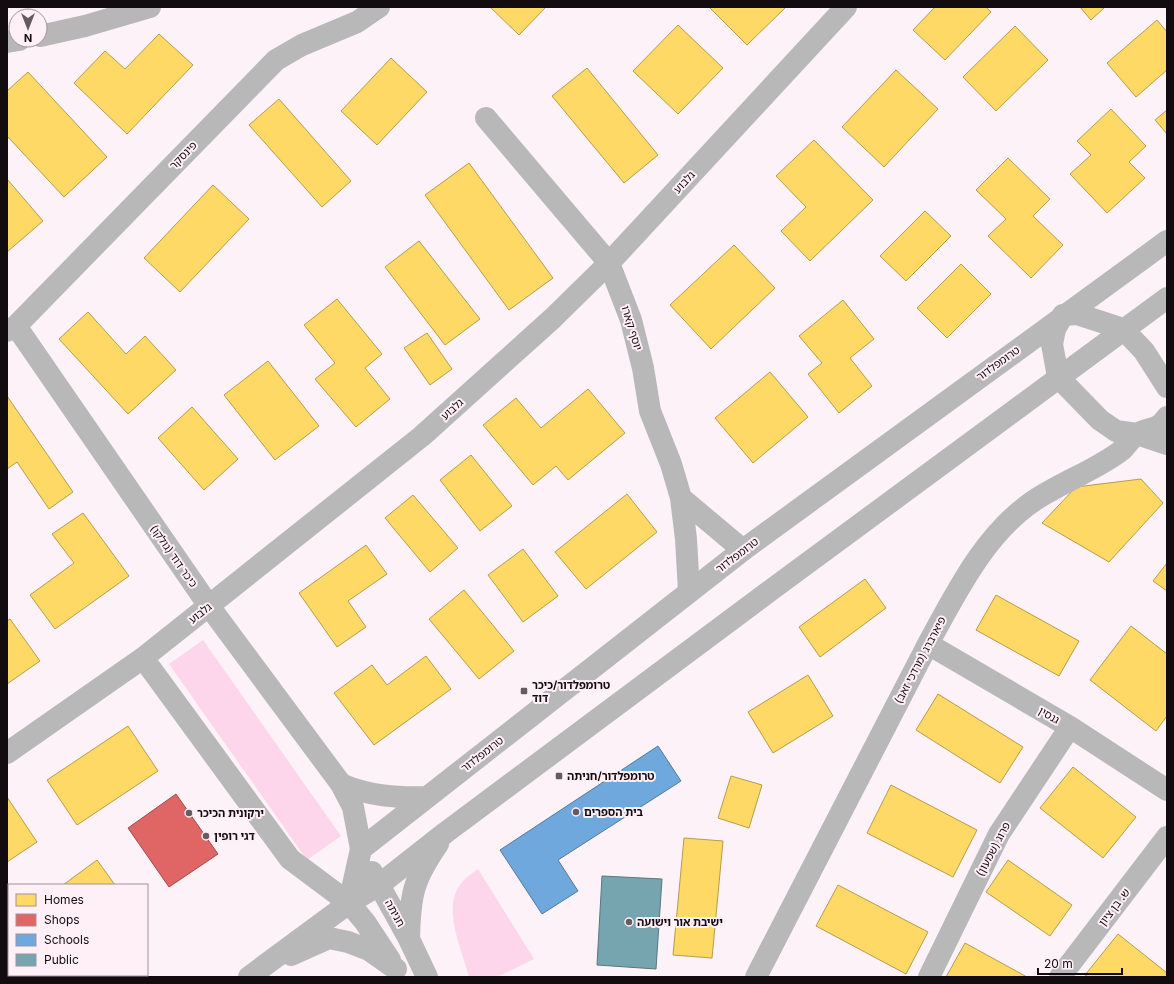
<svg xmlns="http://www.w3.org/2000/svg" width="1174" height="984" font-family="Inter,'Noto Sans Hebrew',sans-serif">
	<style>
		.green { fill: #fed6eb }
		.homes { fill: #ffd966; stroke: #b89b4c }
		.shops { fill: #e06666; stroke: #a24b4c }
		.schools { fill: #6fa8dc; stroke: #53799e }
		.public { fill: #76a5af; stroke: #58777f }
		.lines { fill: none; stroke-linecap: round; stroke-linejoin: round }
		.minor { stroke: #b9b8b8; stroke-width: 22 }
		.tertiary { stroke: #b9b8b8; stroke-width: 22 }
		.secondary { stroke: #b9b6b7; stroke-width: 22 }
		.poi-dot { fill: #645c60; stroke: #ffeff7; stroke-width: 1.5 }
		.labels { text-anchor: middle; stroke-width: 4; stroke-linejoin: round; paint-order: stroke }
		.street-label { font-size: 11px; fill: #120b0f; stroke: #ffeff7 }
		.poi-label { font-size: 11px; font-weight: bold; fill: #120b0f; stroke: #ffeff7; text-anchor: start }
	</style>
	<rect width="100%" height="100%" fill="#fcf2f7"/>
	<path class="green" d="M 203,640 L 341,836 L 307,860 L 169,664 Z
		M 478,869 L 534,959 L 497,977 L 469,977 C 462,949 440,906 463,881 C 467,876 473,873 478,869 Z"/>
	<path class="homes" d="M 490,7 L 546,7 L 519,35 Z
		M 709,7 L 786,7 L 747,45 Z
		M 935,7 L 986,7 L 991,12 L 945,60 L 913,30 Z
		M 1080,7 L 1105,7 L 1091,20 Z
		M 1157,20 L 1167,32 L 1167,70 L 1136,97 L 1107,63 Z
		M 678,25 L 723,68 L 678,114 L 633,71 Z
		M 1015,26 L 1048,60 L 996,111 L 963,77 Z
		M 159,34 L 193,65 L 127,134 L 74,83 L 105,51 L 125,69 Z
		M 391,58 L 427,92 L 377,145 L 341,111 Z
		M 587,68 L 658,155 L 624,183 L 552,96 Z
		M 896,70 L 938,109 L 884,167 L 842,127 Z
		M 28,72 L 107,157 L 64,197 L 7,136 L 7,91 Z
		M 279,99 L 351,181 L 322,207 L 249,125 Z
		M 1111,109 L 1146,146 L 1129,162 L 1145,178 L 1107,213 L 1070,174 L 1091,155 L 1077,141 Z
		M 1167,110 L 1167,134 L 1155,120 Z
		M 814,140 L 873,200 L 810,261 L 781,231 L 806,207 L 776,176 Z
		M 1008,158 L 1050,199 L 1033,216 L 1063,245 L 1031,278 L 988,236 L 1006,219 L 976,190 Z
		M 469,163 L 553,278 L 509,310 L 425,195 Z
		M 7,179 L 43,221 L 7,252 Z
		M 213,185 L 249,219 L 180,292 L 144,258 Z
		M 925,211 L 951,236 L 906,281 L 880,256 Z
		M 419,241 L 480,319 L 445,345 L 385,267 Z
		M 734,245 L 775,288 L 711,349 L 670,305 Z
		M 961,264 L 991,294 L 947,338 L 917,308 Z
		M 337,299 L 382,354 L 365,368 L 390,399 L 356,427 L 315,379 L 335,363 L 304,325 Z
		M 843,300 L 874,339 L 850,358 L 872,386 L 839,413 L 808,374 L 822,363 L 799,336 Z
		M 88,312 L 126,354 L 145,336 L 176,370 L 128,414 L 59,339 Z
		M 427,333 L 452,369 L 430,385 L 404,348 Z
		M 268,361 L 319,426 L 275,460 L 224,395 Z
		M 770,372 L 808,417 L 753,463 L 715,418 Z
		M 588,389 L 625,433 L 568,480 L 556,466 L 533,485 L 483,425 L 516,398 L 541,428 Z
		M 7,396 L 73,492 L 49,509 L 17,462 L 7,469 Z
		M 192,407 L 238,459 L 204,490 L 158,438 Z
		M 471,455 L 512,506 L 480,531 L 440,480 Z
		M 1141,479 L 1163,503 L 1109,562 L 1042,523 L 1076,487 Z
		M 627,494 L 657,532 L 586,589 L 555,552 Z
		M 413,495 L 458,548 L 430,572 L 385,518 Z
		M 83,513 L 129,576 L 55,629 L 30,595 L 74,563 L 52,534 Z
		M 366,545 L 387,574 L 348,601 L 366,627 L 337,647 L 299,593 Z
		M 523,549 L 558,596 L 523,622 L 488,575 Z
		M 1167,563 L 1167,591 L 1153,581 Z
		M 865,579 L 886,608 L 820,657 L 799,627 Z
		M 464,590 L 514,651 L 479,679 L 429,619 Z
		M 996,595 L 1079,641 L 1059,676 L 976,630 Z
		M 10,619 L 40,661 L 7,684 L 7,621 Z
		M 1131,626 L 1167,654 L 1167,716 L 1156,731 L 1090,680 Z
		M 426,656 L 451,689 L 374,745 L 334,693 L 372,665 L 387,685 Z
		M 808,675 L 833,716 L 773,753 L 748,712 Z
		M 938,694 L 1023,747 L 1000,783 L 916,730 Z
		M 128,726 L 158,771 L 77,825 L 47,780 Z
		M 1073,767 L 1136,817 L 1103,858 L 1040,808 Z
		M 731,776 L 762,785 L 749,828 L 718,818 Z
		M 891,785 L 977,830 L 953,877 L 867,833 Z
		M 7,797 L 37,842 L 7,862 Z
		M 684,838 L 723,841 L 712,958 L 673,955 Z
		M 97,860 L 115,885 L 63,885 Z
		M 1008,860 L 1072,905 L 1050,936 L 986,892 Z
		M 838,885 L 928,932 L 906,974 L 816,926 Z
		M 9,927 L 9,975 L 46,975 L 47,977 L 7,977 L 7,929 Z
		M 1118,934 L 1167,973 L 1167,977 L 1088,977 L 1085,975 Z
		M 965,943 L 1027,977 L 946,977 Z"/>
	<path class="shops" d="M 176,794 L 218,854 L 169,887 L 128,828 Z"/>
	<path class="schools" d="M 658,746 L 681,781 L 558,860 L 578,891 L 542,914 L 500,850 Z"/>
	<path class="public" d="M 602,876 L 662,879 L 656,969 L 597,965 Z"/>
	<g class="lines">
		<path class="minor" d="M 486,118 L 609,263 L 631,320 L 643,368 L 650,411 L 671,464 L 681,498 L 686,539 L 689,592
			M 16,326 L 209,606 L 341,784 L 353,807 L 361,849
			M 7,331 L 16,326 L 276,60 L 302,45 L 357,22 L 379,7
			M 1167,387 L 1144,351 L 1123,329 L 1077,314 L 1063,315 L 1055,329 L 1052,344 L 1058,377 L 1100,420 L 1116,431 L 1137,434 L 1167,444
			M 681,498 L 743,550
			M 928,644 L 1070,727 L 1167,790
			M 143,658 L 290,859 L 349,903
			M 7,753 L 143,658 L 422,436 L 553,318 L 609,263 L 846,7
			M 756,977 L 928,644 C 956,593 985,533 1035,500 C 1062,482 1098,469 1122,450 C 1127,445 1131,438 1137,434 C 1149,426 1156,433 1167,417
			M 929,977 L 999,834 L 1070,727
			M 1060,977 L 1167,837"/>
		<path class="tertiary" d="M 341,784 C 369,796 397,798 427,797
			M 372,872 L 409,939 L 427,977
			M 349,903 L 361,849 L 743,550 L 1167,241
			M 349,903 L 365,922 L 390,960
			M 409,939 C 410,895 413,880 438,844
			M 291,955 L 329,938 L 348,942 L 369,950 L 396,969
			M 249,977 L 349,903 L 379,885 L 445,833 L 771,590 L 1167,298"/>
		<path class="secondary" d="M 40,36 L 85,26 L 150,7
			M 7,42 L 19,40"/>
	</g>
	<g class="poi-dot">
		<rect x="520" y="687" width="8" height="8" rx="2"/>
		<rect x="555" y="772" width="8" height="8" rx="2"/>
		<circle cx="576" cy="812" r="4"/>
		<circle cx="189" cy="813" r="4"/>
		<circle cx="206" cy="836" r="4"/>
		<circle cx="629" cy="922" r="4"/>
	</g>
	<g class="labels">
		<g class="street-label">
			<text transform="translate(183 155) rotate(-46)" y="4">פינסקר</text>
			<text transform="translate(684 182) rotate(-47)" y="4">גלבוע</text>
			<text transform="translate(632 328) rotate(73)" y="4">יוסף קארו</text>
			<text transform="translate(998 363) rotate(-36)" y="4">טרומפלדור</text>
			<text transform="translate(452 409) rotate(-42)" y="4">גלבוע</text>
			<text transform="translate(737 555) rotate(-37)" y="4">טרומפלדור</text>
			<text transform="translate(174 556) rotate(55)" y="4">כיכר דוד (גולקו)</text>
			<text transform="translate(200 613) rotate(-38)" y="4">גלבוע</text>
			<text transform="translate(920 660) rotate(-62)" y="4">פיארברג (מרדכי זאב)</text>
			<text transform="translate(1049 715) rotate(30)" y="4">גנסין</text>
			<text transform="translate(482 754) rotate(-38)" y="4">טרומפלדור</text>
			<text transform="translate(993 849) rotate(-62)" y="4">פרוג (שמעון)</text>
			<text transform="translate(1114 907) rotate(-53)" y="4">ש. בן ציון</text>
			<text transform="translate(395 913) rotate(61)" y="4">חניתה</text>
		</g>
		<g class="poi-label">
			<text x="532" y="689">טרומפלדור/כיכר<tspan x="532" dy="13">דוד</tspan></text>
			<text x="567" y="780">טרומפלדור/חניתה</text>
			<text x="584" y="816">בית הספרים</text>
			<text x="197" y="817">ירקונית הכיכר</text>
			<text x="214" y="840">דגי רופין</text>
			<text x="637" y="926">ישיבת אור וישועה</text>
		</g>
	</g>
	<rect width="1174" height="984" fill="none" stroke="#120b0f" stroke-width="16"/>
	<rect x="8" y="884" width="140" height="92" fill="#ffeff7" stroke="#a0949a"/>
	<rect x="16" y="894" width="20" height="12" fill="#ffd966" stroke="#a0949a"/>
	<text x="44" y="904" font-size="12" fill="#120b0f">Homes</text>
	<rect x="16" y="914" width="20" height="12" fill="#e06666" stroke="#a0949a"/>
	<text x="44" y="924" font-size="12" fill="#120b0f">Shops</text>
	<rect x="16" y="934" width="20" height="12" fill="#6fa8dc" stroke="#a0949a"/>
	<text x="44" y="944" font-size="12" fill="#120b0f">Schools</text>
	<rect x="16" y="954" width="20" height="12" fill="#76a5af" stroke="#a0949a"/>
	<text x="44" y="964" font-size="12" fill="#120b0f">Public</text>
	<g transform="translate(28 28) rotate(180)"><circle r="19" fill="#ffeff7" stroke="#a0949a"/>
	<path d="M0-3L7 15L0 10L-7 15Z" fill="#645c60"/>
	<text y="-6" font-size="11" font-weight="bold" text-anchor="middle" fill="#120b0f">N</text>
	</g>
	<path d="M1038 968v6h84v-6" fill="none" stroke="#120b0f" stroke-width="2"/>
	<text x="1044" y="968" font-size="12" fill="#120b0f" stroke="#ffeff7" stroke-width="3" paint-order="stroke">20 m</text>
</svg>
